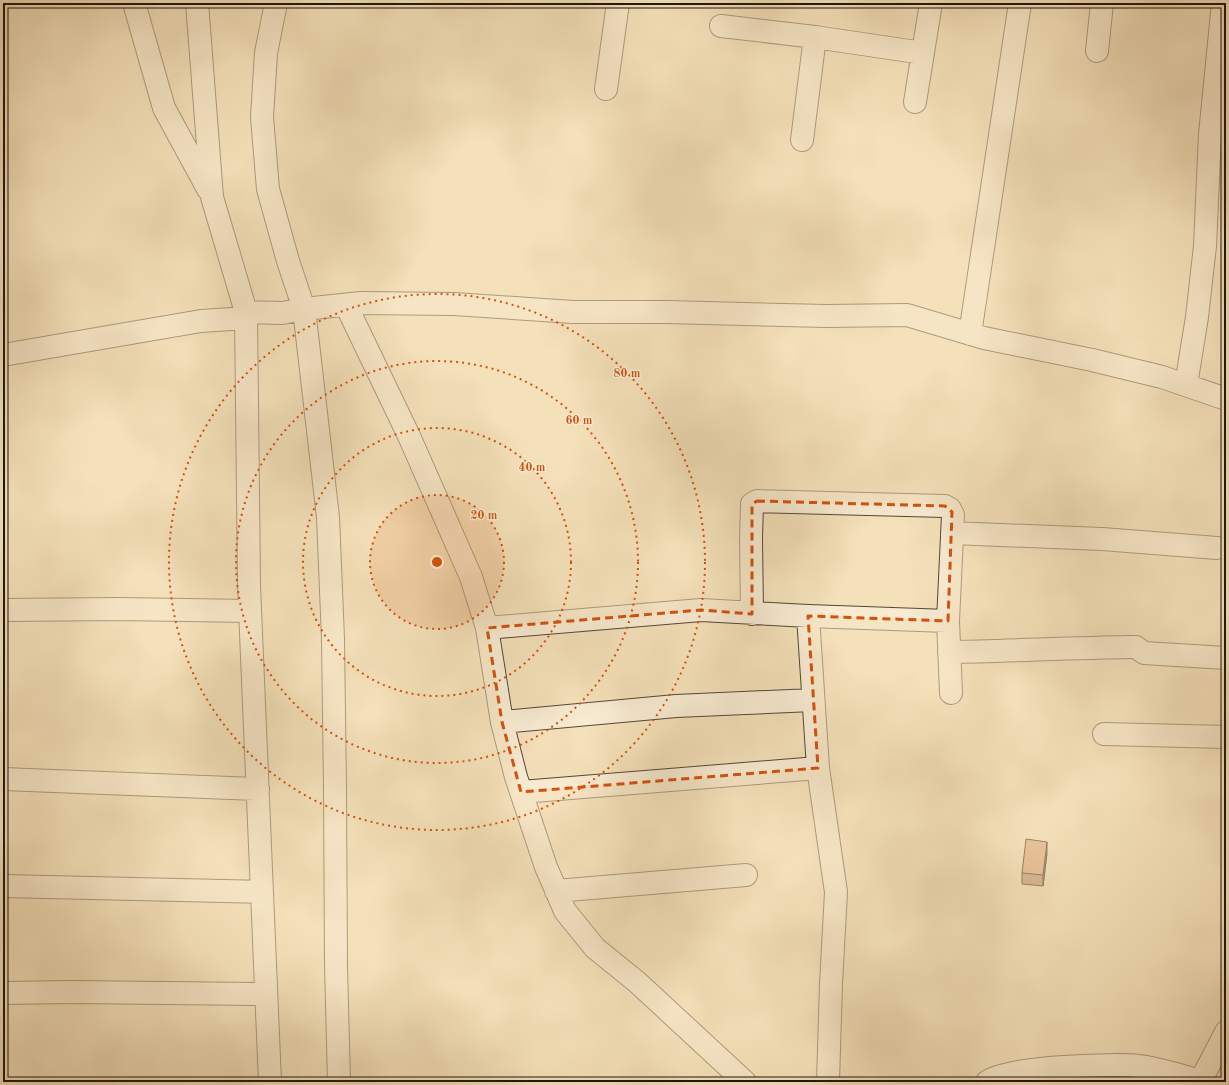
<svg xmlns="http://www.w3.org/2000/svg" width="1229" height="1085" font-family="'Old Standard TT',serif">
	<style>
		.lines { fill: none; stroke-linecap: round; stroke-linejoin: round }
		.minor-casing { stroke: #534837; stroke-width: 24 }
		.minor { stroke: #f8ebd2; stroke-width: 22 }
		.wall { fill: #bf8862; stroke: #1d150c }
		.shaded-wall { fill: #9b6f50; stroke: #1d150c }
		.building { fill: #de9e72; stroke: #1d150c }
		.marked { fill: none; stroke: #d4520c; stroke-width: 3; stroke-dasharray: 8 5; stroke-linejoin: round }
		.ring { fill: none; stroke: #d4520c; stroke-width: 2; stroke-dasharray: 2 4 }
		.centre { fill: #d4520c; stroke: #f8ebd2; stroke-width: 2 }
		.ring-label { font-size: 12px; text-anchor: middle; font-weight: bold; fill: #d4520c; stroke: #f8ebd2; stroke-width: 3; stroke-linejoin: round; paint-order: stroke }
	</style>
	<rect width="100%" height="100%" fill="#f4e0b9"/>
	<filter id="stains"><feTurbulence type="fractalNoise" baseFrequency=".005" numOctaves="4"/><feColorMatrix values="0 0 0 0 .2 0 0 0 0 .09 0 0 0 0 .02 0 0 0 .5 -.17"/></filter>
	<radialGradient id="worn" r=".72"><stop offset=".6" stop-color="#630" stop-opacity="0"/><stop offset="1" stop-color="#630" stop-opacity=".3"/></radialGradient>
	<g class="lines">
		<defs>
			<path id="minor" d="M 134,3 L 164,108 L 208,189
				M 197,3 L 212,197 L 246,312 L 249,586 L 270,1082
				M 276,3 L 266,53 L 262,117 L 268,189 L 288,261 L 304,309 L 328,517 L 333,639 L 335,789 L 336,965 L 339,1082
				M 721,26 L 815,37 L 923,53
				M 1097,51 L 1102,3
				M 606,89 L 618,3
				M 915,102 L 931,3
				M 802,140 L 815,37
				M 346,305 L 409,436 L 471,577 L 487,628 L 502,722 L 516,777 L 546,867 L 565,911 L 595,948 L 637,982 L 745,1082
				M 246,312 L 282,313 L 304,309 L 361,303 L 454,304 L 573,312 L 667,312 L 826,316 L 907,315 L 984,338 L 1092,360 L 1162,377 L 1226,399
				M 970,334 L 1020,3
				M 3,355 L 201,321 L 246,318
				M 1186,385 L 1197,317 L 1205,246 L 1210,134 L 1223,3
				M 952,533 L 1102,539 L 1217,548
				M 3,610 L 120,609 L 250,611
				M 752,614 L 751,538 L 752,504 L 757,501 L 945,506 L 950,509 L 953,515 L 948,621 L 951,693
				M 808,616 L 818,768 L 836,892 L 831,984 L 828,1082
				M 487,628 L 701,610 L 808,616 L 948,621
				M 949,652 C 1009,651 1069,648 1130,647 L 1136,647 L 1144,653 L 1226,658
				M 502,722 L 676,706 L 812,700
				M 1104,734 L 1226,737
				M 3,779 L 258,789
				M 521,792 L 818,768
				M 3,886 L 262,892
				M 556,891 L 746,875
				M 3,993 L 72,992 L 266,994
				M 987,1082 C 1003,1067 1114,1063 1138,1066 C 1157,1068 1182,1076 1201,1081
				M 1200,1082 L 1226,1032"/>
		</defs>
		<use href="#minor" class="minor-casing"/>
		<use href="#minor" class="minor"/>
	</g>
	<path class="wall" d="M 1047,853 L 1043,886 L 1022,884 L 1022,873 Z"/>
	<path class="shaded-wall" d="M 1047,842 L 1047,853 L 1043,886 L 1043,875 Z"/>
	<path class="building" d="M 1026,839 L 1047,842 L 1043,875 L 1022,873 Z"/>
	<path d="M0 0H1229V1085H0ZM 757,501 L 945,506 L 952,512 L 948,621 L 808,616 L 818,768 L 521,792 L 502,722 L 487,628 L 701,610 L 752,614 L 752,504 Z" fill="#f4e0b9" fill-opacity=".55" fill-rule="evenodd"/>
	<path class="marked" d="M 757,501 L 945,506 L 952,512 L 948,621 L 808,616 L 818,768 L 521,792 L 502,722 L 487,628 L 701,610 L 752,614 L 752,504 Z"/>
	<circle cx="437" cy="562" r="67" fill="#d4520c" fill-opacity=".12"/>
	<g class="ring">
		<circle cx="437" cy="562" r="67"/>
		<circle cx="437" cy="562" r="134"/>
		<circle cx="437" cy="562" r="201"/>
		<circle cx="437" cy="562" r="268"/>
	</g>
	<circle cx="437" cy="562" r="6" class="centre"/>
	<g class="ring-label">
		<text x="627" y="377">80 m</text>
		<text x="579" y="424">60 m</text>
		<text x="532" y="471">40 m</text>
		<text x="484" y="519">20 m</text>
	</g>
	<rect width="1229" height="1085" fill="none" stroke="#f4e0b9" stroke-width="16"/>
	<rect x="4" y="4" width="1221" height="1077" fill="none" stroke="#1d150c" stroke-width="2"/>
	<rect x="8" y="8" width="1213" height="1069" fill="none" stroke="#1d150c"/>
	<rect width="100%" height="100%" filter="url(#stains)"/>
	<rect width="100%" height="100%" fill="url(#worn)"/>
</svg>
